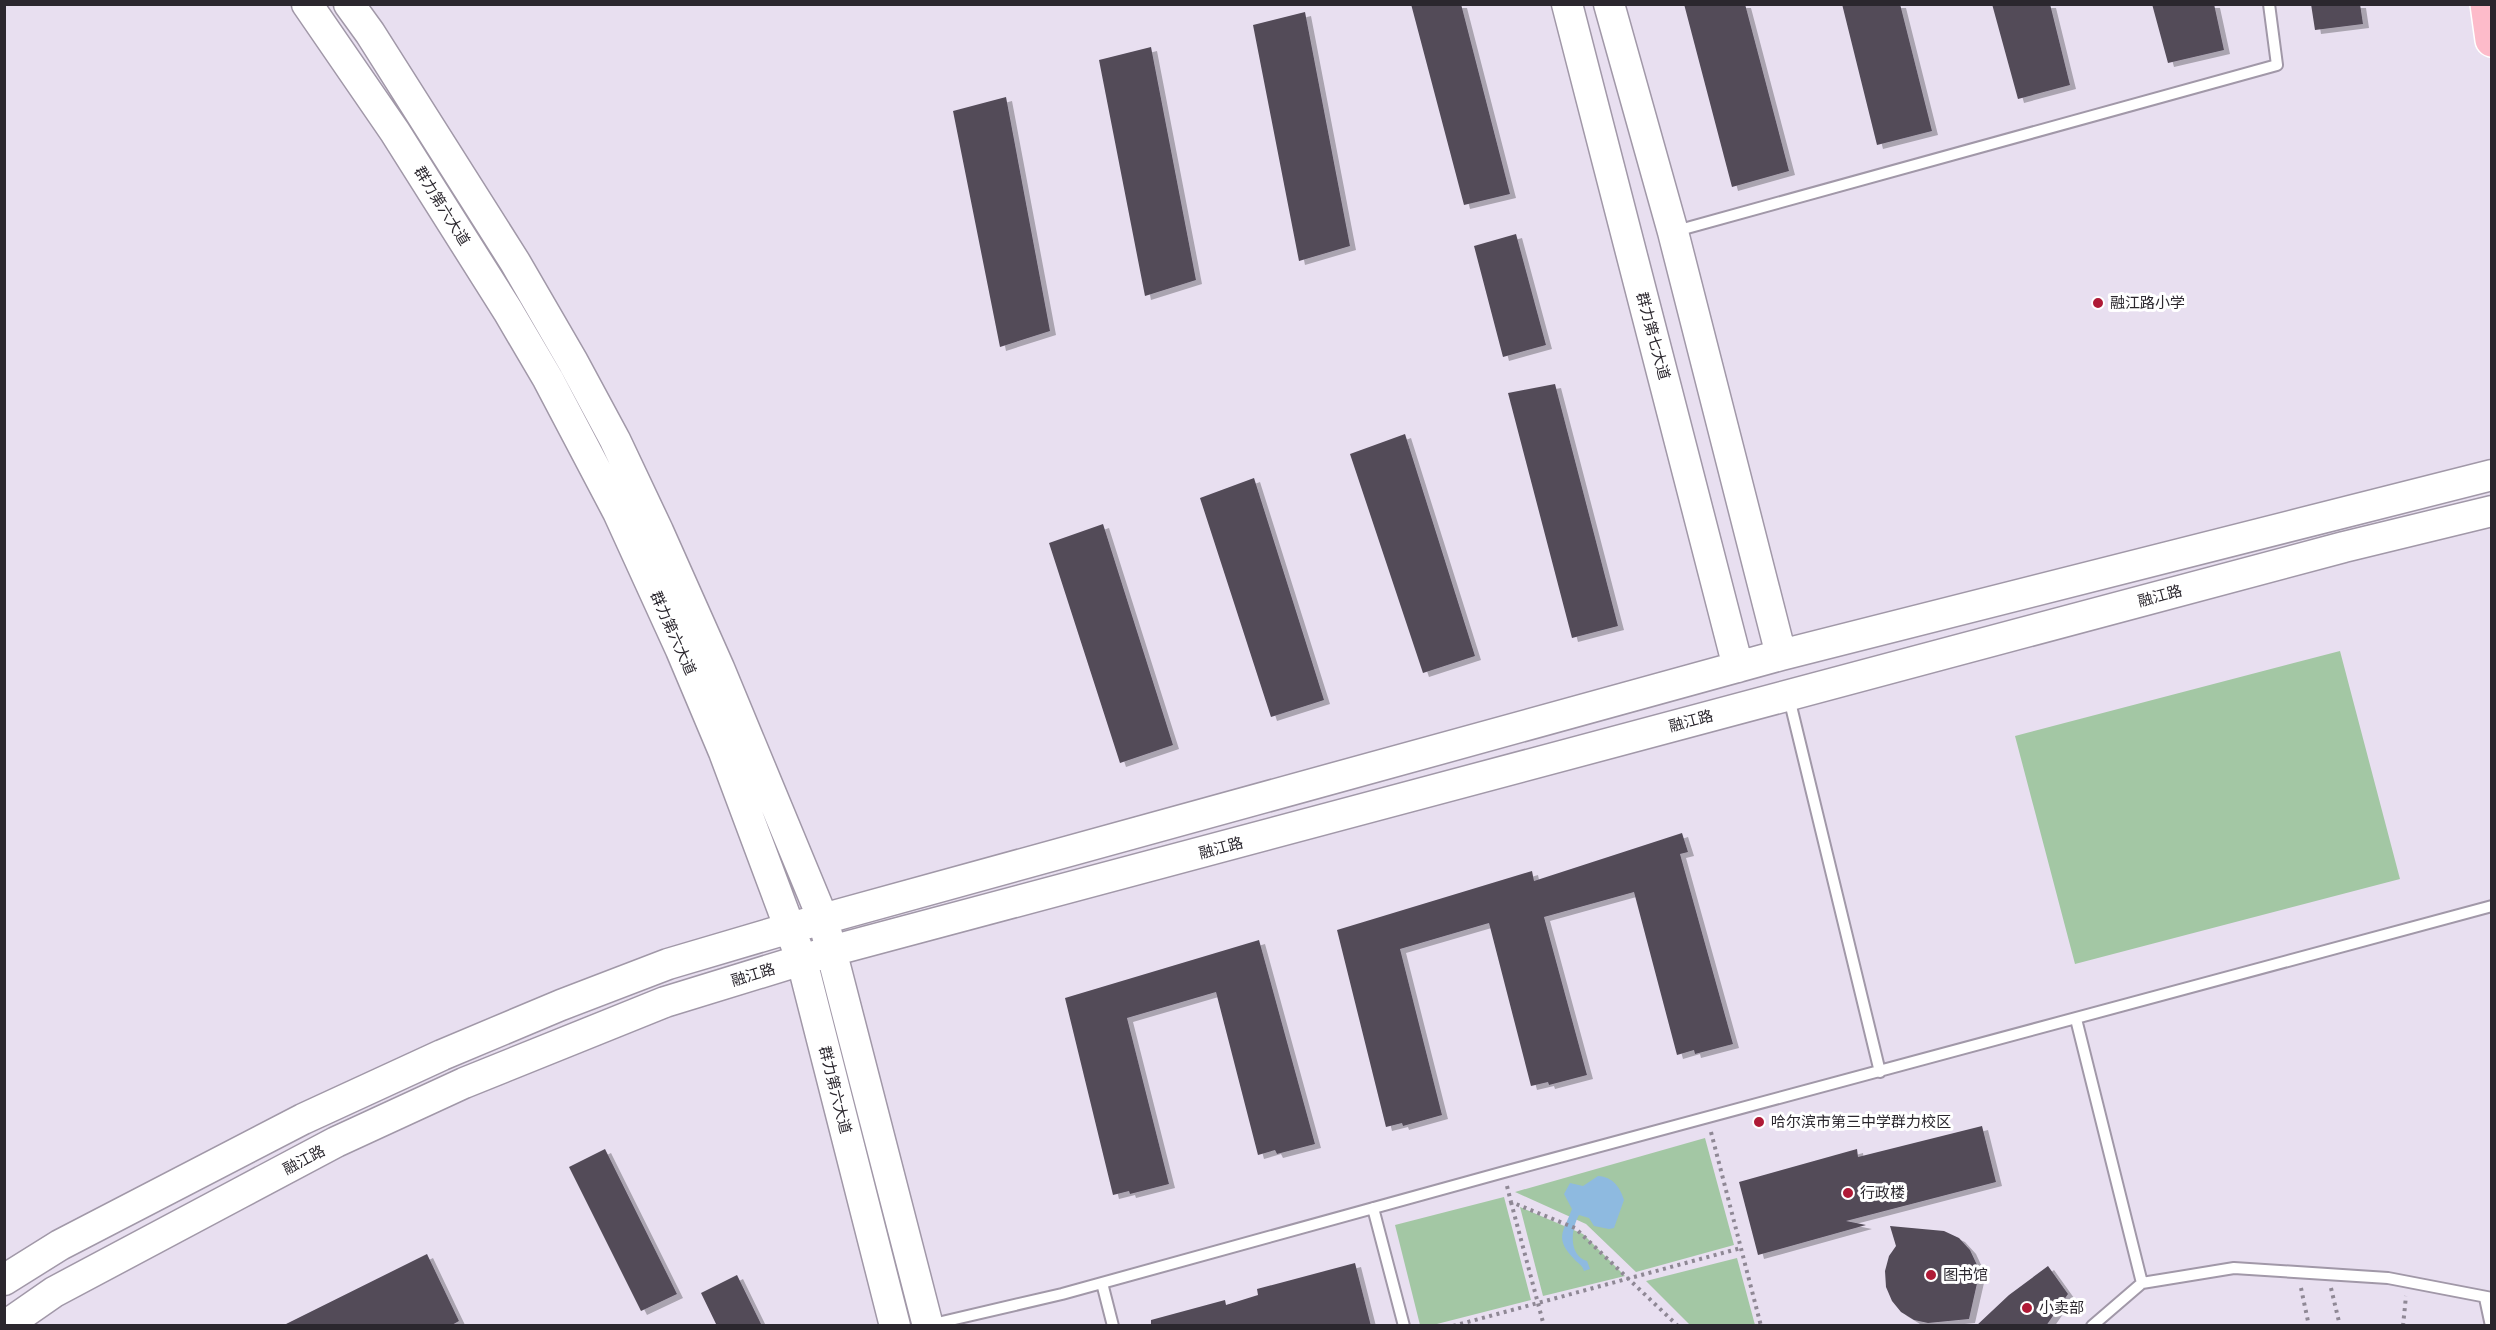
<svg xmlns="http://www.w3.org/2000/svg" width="2496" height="1330" font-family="'Source Serif 4','Noto Sans SC',serif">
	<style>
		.green { fill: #a3c7a4 }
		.water { fill: #8ebae0 }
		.building { fill: #534b59; filter: url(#shadow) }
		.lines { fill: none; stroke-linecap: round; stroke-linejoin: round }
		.service-casing { stroke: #a198a8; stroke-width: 14 }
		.secondary-casing { stroke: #a198a8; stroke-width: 33 }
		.primary-casing { stroke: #fff; stroke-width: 36 }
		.path { stroke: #8f8895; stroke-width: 4; stroke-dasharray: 3 4.5; stroke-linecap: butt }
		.service { stroke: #fff; stroke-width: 10 }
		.secondary { stroke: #fff; stroke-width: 30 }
		.primary { stroke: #fdbbca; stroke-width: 33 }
		.poi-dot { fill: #af1a36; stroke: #fff; stroke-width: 2 }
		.labels { text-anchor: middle; stroke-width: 6; stroke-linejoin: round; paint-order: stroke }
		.street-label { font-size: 15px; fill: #2b272e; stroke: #fff }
		.poi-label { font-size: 15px; fill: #2b272e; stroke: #fff; text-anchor: start }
	</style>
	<defs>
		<filter id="shadow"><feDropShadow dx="6" dy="4" stdDeviation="0" flood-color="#0004"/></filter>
	</defs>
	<rect width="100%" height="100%" fill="#e8dff0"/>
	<path class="green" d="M 2340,651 L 2400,879 L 2075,964 L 2015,736 Z
		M 1705,1138 L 1734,1245 L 1636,1272 L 1586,1224 L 1515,1192 Z
		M 1504,1197 L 1531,1300 L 1433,1325 L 1420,1325 L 1395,1225 Z
		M 1520,1207 L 1583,1234 L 1625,1276 L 1543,1296 Z
		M 1737,1258 L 1755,1325 L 1690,1325 L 1646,1281 Z"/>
	<path class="water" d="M 1598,1176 C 1613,1177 1620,1187 1624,1200 L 1614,1228 L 1609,1229 L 1594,1226 L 1589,1218 L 1579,1215 C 1571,1229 1568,1255 1587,1261 L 1590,1269 L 1584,1271 C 1582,1265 1579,1264 1575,1260 C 1554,1238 1563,1233 1572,1209 L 1564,1194 L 1570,1183 L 1583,1186 Z"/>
	<path class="building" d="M 1411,4 L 1461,4 L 1510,194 L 1464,205 Z
		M 1684,4 L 1745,4 L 1789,171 L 1732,187 Z
		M 1842,4 L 1900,4 L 1932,131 L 1877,145 Z
		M 1992,4 L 2050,4 L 2070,85 L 2018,99 Z
		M 2152,4 L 2214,4 L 2224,50 L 2168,63 Z
		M 2311,4 L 2360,4 L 2363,24 L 2315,30 Z
		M 1305,12 L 1350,246 L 1299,261 L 1253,25 Z
		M 1151,47 L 1196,280 L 1145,296 L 1099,60 Z
		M 1006,97 L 1050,331 L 1000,347 L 953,111 Z
		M 1516,234 L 1546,345 L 1503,357 L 1474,246 Z
		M 1555,384 L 1618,626 L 1572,638 L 1508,393 Z
		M 1405,434 L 1475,656 L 1423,673 L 1350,454 Z
		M 1254,478 L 1324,700 L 1271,717 L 1200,498 Z
		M 1103,524 L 1173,745 L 1120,763 L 1049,543 Z
		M 1682,833 L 1688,852 L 1680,854 L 1733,1044 L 1695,1054 L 1694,1050 L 1677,1055 L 1634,892 L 1544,917 L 1587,1075 L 1549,1085 L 1548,1082 L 1531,1086 L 1489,923 L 1400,949 L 1442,1115 L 1403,1126 L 1402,1123 L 1386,1127 L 1337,930 L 1532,871 L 1534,881 Z
		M 1259,940 L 1315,1144 L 1277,1154 L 1275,1150 L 1258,1155 L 1216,992 L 1127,1018 L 1169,1184 L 1130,1194 L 1129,1191 L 1113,1195 L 1065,998 Z
		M 1982,1126 L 1996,1182 L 1846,1221 L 1866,1225 L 1758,1255 L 1739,1182 L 1857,1149 L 1858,1157 Z
		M 605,1149 L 677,1294 L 641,1311 L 569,1167 Z
		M 1890,1226 L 1944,1231 L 1959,1238 L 1970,1250 L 1977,1265 L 1978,1279 L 1969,1319 L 1928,1323 L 1914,1320 L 1901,1312 L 1892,1301 L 1886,1287 L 1885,1271 L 1889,1256 L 1896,1246 Z
		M 427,1254 L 459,1321 L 450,1326 L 282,1326 Z
		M 1355,1263 L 1371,1326 L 1151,1326 L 1151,1320 L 1225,1300 L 1226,1305 L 1258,1295 L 1257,1289 Z
		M 2048,1266 L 2068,1294 L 2046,1326 L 1976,1326 L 2009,1295 Z
		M 737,1275 L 762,1326 L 717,1326 L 701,1293 Z"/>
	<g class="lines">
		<defs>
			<path id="service" d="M 1676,231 L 2277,65 L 2269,4
				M 1789,698 L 1880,1072
				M 2076,1019 L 2142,1283
				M 1373,1208 L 1404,1326
				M 1102,1283 L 1113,1326
				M 2485,1298 L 2491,1326
				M 929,1325 L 1062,1294 L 1504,1172 L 2492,906
				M 2092,1326 L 2142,1283 L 2234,1268 L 2388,1278 L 2492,1298"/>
			<path id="secondary" d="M 307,4 L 395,132 L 508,311 L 548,379 L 618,512 L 681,650 L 724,752 L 802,961 L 895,1326
				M 349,4 L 370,33 L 515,262 L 573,362 L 615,440 L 658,531 L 719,668 L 823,919 L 928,1326
				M 1567,4 L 1738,667
				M 1609,4 L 1673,232 L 1781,655
				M 4,1280 L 60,1245 L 303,1119 L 442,1055 L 561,1005 L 668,964 L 790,928 L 1781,655 L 2492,475
				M 5,1326 L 54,1292 L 240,1193 L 336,1142 L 464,1083 L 665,1002 L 831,951 L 2344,547 L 2492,511"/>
			<path id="primary" d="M 2487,4 L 2492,40"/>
		</defs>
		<use href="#service" class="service-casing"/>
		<use href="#secondary" class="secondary-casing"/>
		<use href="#primary" class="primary-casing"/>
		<path class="path" d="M 1711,1132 L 1761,1326
			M 1507,1186 L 1511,1202 L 1575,1228 L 1678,1326
			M 1511,1202 L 1544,1326
			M 2301,1288 L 2309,1326
			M 2331,1288 L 2340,1326
			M 1453,1326 L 1741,1248
			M 2403,1326 L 2406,1296"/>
		<use href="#service" class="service"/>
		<use href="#secondary" class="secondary"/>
		<use href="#primary" class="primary"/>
	</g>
	<g class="poi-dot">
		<circle cx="2098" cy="303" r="6"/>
		<circle cx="1759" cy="1122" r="6"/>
		<circle cx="1848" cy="1193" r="6"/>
		<circle cx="1931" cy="1275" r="6"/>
		<circle cx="2027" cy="1308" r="6"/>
	</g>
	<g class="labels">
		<g class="street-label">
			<text transform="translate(442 206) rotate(58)" y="5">群力第六大道</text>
			<text transform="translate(1653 336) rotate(75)" y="5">群力第七大道</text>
			<text transform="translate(2160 596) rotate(-15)" y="5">融江路</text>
			<text transform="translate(673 633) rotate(66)" y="5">群力第六大道</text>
			<text transform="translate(1691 721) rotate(-15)" y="5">融江路</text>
			<text transform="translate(1221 848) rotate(-15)" y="5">融江路</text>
			<text transform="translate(753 975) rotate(-17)" y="5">融江路</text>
			<text transform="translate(835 1090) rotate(76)" y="5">群力第六大道</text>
			<text transform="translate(304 1160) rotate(-28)" y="5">融江路</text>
		</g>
		<g class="poi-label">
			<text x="2110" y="308">融江路小学</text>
			<text x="1771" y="1127">哈尔滨市第三中学群力校区</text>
			<text x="1860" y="1198">行政楼</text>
			<text x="1943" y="1280">图书馆</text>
			<text x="2039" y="1313">小卖部</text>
		</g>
	</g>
	<rect width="2496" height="1330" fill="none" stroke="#2b272e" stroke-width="12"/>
</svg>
